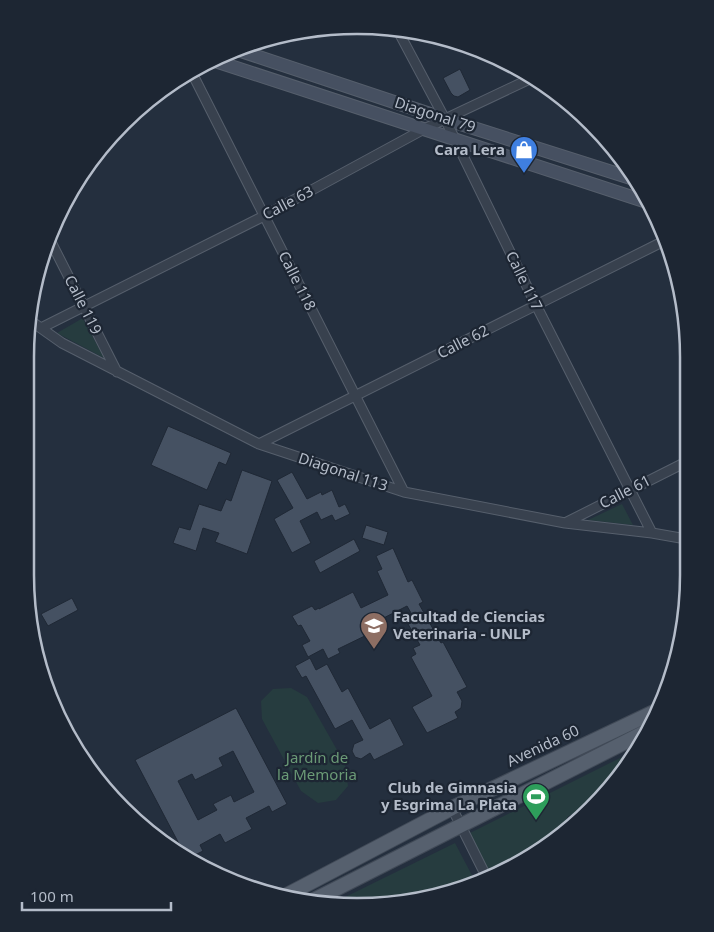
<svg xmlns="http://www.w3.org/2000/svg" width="714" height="932" font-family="'Noto Sans',sans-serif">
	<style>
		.green { fill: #263c3f }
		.building { fill: #455162; stroke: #1f2835; fill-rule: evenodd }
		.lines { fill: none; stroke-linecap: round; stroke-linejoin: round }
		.minor-casing { stroke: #565f6c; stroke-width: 11 }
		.secondary-casing { stroke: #565f6c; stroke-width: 14 }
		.primary-casing { stroke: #414a57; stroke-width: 16 }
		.minor { stroke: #38414e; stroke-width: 9 }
		.secondary { stroke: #465061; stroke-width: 12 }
		.primary { stroke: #56606e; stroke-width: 14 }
		.labels { text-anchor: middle; stroke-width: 4.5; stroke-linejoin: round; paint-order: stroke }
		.street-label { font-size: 15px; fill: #b4bcc9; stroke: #1d2633 }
		.poi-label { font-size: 15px; font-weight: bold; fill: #b4bcc9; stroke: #1d2633; text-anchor: end }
		.park-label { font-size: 15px; fill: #6b9a76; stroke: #1d2633 }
		.rim { fill: none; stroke: #b4bcc9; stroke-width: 2.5 }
	</style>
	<rect width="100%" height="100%" fill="#242f3e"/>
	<path class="green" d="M 83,318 L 83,319 L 104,358 L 57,333 Z
		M 622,504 L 633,525 L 588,520 Z
		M 291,688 L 307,697 L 345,764 L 348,786 L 336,800 L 318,803 L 301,791 L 262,719 L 261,701 L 273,689 Z
		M 638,749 L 633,759 L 592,810 L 541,851 L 492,876 L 470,833 Z
		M 455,843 L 476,883 L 463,889 L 357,907 L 331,904 Z"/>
	<path class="building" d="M 460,69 L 470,90 L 458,97 L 454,96 L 451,93 L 443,78 Z
		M 168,426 L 231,453 L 226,465 L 219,462 L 207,490 L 151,465 Z
		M 242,470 L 272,481 L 247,554 L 215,542 L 219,533 L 203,528 L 196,551 L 173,543 L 179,527 L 190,530 L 199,504 L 221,511 L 226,499 L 231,501 Z
		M 292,472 L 307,499 L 321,492 L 322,495 L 332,490 L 339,507 L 345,504 L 350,514 L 335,521 L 332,515 L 321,520 L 317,512 L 300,521 L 311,543 L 292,553 L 274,519 L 293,508 L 277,480 Z
		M 366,525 L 388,532 L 384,545 L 362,538 Z
		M 354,539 L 360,551 L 320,573 L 314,561 Z
		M 393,548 L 408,582 L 412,580 L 423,602 L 419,604 L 441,643 L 443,642 L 467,687 L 457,692 L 462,701 L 461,708 L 455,712 L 458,718 L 427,733 L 412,707 L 432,696 L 411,657 L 416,654 L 413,648 L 420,645 L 408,624 L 415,620 L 407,606 L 370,625 L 373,632 L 338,649 L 340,653 L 328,659 L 323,649 L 308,657 L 302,645 L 310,641 L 301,625 L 298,626 L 292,616 L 312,606 L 315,610 L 319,608 L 319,609 L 353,592 L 361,608 L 388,595 L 377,571 L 382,569 L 376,556 Z
		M 72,598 L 78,610 L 48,626 L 41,614 Z
		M 310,658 L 316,670 L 327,664 L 342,692 L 348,688 L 370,729 L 390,718 L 404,745 L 374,760 L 370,753 L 361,759 L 355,757 L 352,751 L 354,744 L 363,740 L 352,720 L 335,729 L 306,676 L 302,678 L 295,666 Z
		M 236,708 L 287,804 L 272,812 L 269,806 L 246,818 L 252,829 L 225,843 L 220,834 L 200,845 L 203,851 L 187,859 L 135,760 ZM 233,751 L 254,792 L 234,802 L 231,795 L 213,804 L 217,810 L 198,820 L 178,781 L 192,774 L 195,780 L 223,766 L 219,758 Z
		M 594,803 L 596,805 L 592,810 L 561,835 L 568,817 Z"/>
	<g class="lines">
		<defs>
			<path id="minor" d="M 397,29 L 445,119 L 536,305 L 652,533
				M 191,71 L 404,492
				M 49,238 L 117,372
				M 28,319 L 62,343 L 259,444 L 404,492 L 565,523 L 652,533 L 686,539
				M 41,328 L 264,216 L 424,129 L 534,77
				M 259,444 L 666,240
				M 565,523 L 686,462
				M 452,808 L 487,878"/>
			<path id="secondary" d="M 235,49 L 445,119 L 637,180
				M 212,60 L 647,202"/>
			<path id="primary" d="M 283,897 L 452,808 L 658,710
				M 312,901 L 647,731"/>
		</defs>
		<use href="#minor" class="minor-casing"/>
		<use href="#secondary" class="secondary-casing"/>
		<use href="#primary" class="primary-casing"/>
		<use href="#minor" class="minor"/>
		<use href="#secondary" class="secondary"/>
		<use href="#primary" class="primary"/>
	</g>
	<defs>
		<symbol id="shop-pin" viewBox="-11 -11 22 30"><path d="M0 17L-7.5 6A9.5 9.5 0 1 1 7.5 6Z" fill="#3f7fe0" stroke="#1d2633"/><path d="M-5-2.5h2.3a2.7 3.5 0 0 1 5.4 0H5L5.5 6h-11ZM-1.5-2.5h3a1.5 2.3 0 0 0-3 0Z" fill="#fff"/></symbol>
		<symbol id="university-pin" viewBox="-11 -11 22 30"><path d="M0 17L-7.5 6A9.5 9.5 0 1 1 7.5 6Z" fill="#8d6e63" stroke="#1d2633"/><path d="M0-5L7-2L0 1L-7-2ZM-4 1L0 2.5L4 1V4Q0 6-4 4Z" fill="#fff"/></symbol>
		<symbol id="stadium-pin" viewBox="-11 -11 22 30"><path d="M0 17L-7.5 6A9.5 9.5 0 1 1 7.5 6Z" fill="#2e9e5b" stroke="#1d2633"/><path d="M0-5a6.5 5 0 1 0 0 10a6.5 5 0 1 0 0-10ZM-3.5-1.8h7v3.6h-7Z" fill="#fff"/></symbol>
	</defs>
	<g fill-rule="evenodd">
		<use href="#shop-pin" x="508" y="134" width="32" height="43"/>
		<use href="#university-pin" x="358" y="610" width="32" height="43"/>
		<use href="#stadium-pin" x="520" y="781" width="32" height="43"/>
	</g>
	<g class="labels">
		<g class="street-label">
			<text transform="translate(435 115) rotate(18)" y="5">Diagonal 79</text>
			<text transform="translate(288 203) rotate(-28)" y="5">Calle 63</text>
			<text transform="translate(297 281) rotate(63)" y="5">Calle 118</text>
			<text transform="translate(524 281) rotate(64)" y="5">Calle 117</text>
			<text transform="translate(83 305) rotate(63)" y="5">Calle 119</text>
			<text transform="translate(463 342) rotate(-27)" y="5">Calle 62</text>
			<text transform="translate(343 472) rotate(18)" y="5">Diagonal 113</text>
			<text transform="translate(625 492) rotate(-27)" y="5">Calle 61</text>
			<text transform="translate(543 746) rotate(-25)" y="5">Avenida 60</text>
		</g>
		<g class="poi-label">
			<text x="505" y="155">Cara Lera</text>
			<text x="393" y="622" text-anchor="start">Facultad de Ciencias<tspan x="393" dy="17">Veterinaria - UNLP</tspan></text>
			<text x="517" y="793">Club de Gimnasia<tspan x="517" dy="17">y Esgrima La Plata</tspan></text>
		</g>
		<g class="park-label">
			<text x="317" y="763">Jardín de<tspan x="317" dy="17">la Memoria</tspan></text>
		</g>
	</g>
	<path d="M0 0H714V932H0ZM357 34H357A323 323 0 0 1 680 357V575A323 323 0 0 1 357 898H357A323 323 0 0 1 34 575V357A323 323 0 0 1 357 34Z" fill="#1d2633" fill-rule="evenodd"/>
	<path class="rim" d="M357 34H357A323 323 0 0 1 680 357V575A323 323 0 0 1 357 898H357A323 323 0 0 1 34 575V357A323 323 0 0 1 357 34Z"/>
	<path d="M22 902v8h149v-8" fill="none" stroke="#b4bcc9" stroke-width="2.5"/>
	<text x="30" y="902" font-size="15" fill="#b4bcc9" stroke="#1d2633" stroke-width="4" paint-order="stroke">100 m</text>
</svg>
